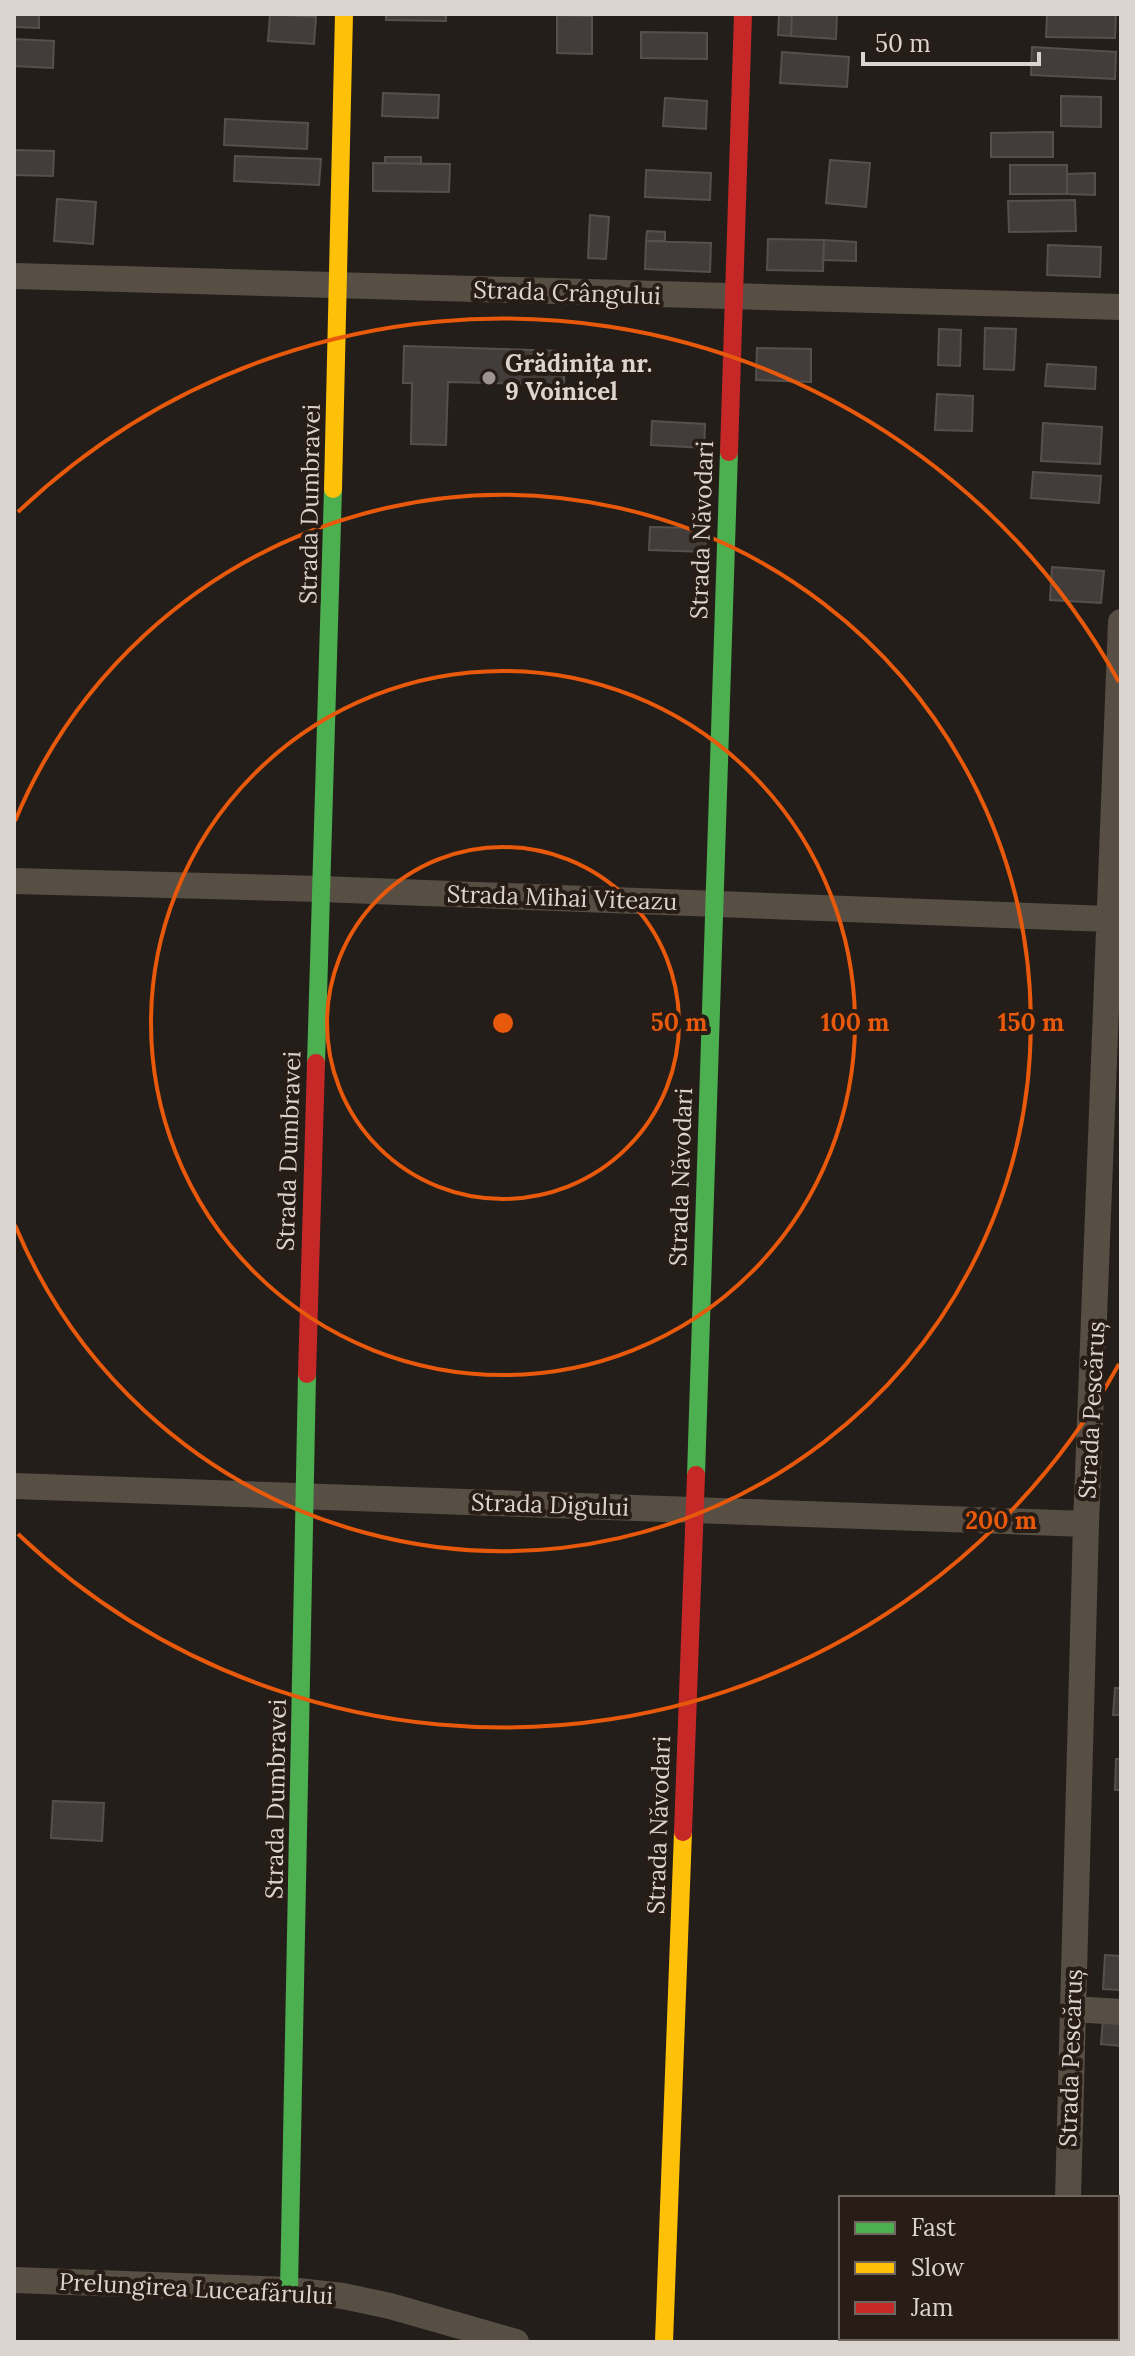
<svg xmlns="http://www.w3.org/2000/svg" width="1135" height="2356" font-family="Lora,serif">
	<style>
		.building { fill: #423d3a; stroke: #55504c; stroke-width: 2 }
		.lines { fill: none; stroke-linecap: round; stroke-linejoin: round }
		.street { stroke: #574f44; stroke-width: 26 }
		.fast { stroke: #4caf50; stroke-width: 18 }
		.slow { stroke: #ffc107; stroke-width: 18 }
		.jam { stroke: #c62828; stroke-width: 18 }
		.ring { fill: none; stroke: #e8590c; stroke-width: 4 }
		.poi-dot { fill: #9b9490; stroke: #281d16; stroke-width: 3 }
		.labels { text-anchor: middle; stroke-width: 8; stroke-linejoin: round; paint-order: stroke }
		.street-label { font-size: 24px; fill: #dbd4cf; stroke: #281d16 }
		.poi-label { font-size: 24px; font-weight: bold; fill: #dbd4cf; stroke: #281d16; text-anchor: start }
		.centre { fill: #e8590c; stroke: #281d16; stroke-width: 4 }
		.ring-label { font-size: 24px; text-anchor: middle; font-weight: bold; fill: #e8590c; stroke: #281d16; stroke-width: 8; stroke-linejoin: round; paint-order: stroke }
	</style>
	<rect width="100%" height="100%" fill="#241e1a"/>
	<path class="building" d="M 14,14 L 39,14 L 39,28 L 14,27 Z
		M 270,14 L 316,17 L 314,44 L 268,41 Z
		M 386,14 L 446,14 L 446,21 L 386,20 Z
		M 792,14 L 837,14 L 836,39 L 791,36 Z
		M 1047,14 L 1116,14 L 1115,38 L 1046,37 Z
		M 557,15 L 592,16 L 592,54 L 557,53 Z
		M 779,15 L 792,16 L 791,36 L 778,35 Z
		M 641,32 L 707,33 L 707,59 L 641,58 Z
		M 14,39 L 54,41 L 53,68 L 14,66 Z
		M 1032,47 L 1116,52 L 1115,79 L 1031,75 Z
		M 782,52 L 849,57 L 847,87 L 780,83 Z
		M 383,93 L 439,95 L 438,118 L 382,116 Z
		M 1061,96 L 1101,97 L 1101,127 L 1061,126 Z
		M 665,98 L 707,101 L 706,129 L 663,126 Z
		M 225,119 L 308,123 L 307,149 L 224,145 Z
		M 1053,132 L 1053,157 L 991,157 L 991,133 Z
		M 14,150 L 54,151 L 53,176 L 14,175 Z
		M 235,156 L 321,159 L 319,185 L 234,181 Z
		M 385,157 L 421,157 L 421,164 L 385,163 Z
		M 830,160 L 870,163 L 866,207 L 826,203 Z
		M 373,163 L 450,164 L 449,192 L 373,191 Z
		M 1010,165 L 1067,165 L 1067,194 L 1010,194 Z
		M 646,170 L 711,173 L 710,200 L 645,197 Z
		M 1095,173 L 1095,195 L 1067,194 L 1067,174 Z
		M 57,199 L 96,202 L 93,244 L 54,241 Z
		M 1075,200 L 1076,231 L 1009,232 L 1008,201 Z
		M 590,215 L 609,217 L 606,259 L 588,258 Z
		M 647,231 L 665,232 L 665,241 L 646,241 Z
		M 768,239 L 824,240 L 823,271 L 767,270 Z
		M 824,240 L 856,242 L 856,261 L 823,260 Z
		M 646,241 L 711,243 L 710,272 L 645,269 Z
		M 1048,245 L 1101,247 L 1100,277 L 1047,275 Z
		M 985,328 L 1016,329 L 1014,370 L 984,369 Z
		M 939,329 L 961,330 L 960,366 L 938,365 Z
		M 404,346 L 565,351 L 564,385 L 448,382 L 446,445 L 411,444 L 412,383 L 403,383 Z
		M 757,348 L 811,349 L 811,382 L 756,380 Z
		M 1047,364 L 1096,367 L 1095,389 L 1045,386 Z
		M 937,394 L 973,396 L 972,431 L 935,430 Z
		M 652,421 L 705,424 L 704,448 L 651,445 Z
		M 1043,423 L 1102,427 L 1100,464 L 1041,461 Z
		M 1033,472 L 1101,476 L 1099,503 L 1031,498 Z
		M 650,527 L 706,528 L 706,552 L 649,550 Z
		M 1052,567 L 1104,571 L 1101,603 L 1050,600 Z
		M 1115,1688 L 1121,1688 L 1121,1715 L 1113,1715 Z
		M 1116,1759 L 1121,1759 L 1121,1790 L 1115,1790 Z
		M 53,1801 L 104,1803 L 102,1841 L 51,1838 Z
		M 1105,1955 L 1121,1956 L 1121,1990 L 1103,1989 Z
		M 1103,2019 L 1121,2020 L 1121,2046 L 1101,2044 Z"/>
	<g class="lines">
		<path class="street" d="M 14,276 L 1121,307
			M 14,881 L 321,889 L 1109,919
			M 14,1486 L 1086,1524
			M 1073,2009 L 1121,2012
			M 1068,2198 L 1086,1524 L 1121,622
			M 14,2280 L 289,2290 L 343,2296 L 390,2306 L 516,2342
			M 1064,2342 L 1064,2338"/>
		<path class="fast" d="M 316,1063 L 333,489
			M 696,1475 L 729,452
			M 289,2290 L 307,1374"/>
		<path class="slow" d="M 333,489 L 344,14
			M 664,2342 L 683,1832"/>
		<path class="jam" d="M 729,452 L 743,14
			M 307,1374 L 316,1063
			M 683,1832 L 696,1475"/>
	</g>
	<g class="ring">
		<circle cx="503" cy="1023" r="176"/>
		<circle cx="503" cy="1023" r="352"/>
		<path d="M15 821A528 528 0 1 1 15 1225"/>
		<path d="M1119 1364A704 704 0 0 1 18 1534M18 512A704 704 0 0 1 1119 682"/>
	</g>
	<circle class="poi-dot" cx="489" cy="378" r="8"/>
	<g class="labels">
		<g class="street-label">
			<text transform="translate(567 293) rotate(2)" y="8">Strada Crângului</text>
			<text transform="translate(310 504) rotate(-89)" y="8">Strada Dumbravei</text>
			<text transform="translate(702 530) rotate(-88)" y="8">Strada Năvodari</text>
			<text transform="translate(562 898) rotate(2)" y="8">Strada Mihai Viteazu</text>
			<text transform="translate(289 1151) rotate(-88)" y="8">Strada Dumbravei</text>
			<text transform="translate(681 1177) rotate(-88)" y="8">Strada Năvodari</text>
			<text transform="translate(1092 1410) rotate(-87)" y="8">Strada Pescăruș</text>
			<text transform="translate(550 1505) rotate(2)" y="8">Strada Digului</text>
			<text transform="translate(276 1799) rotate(-89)" y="8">Strada Dumbravei</text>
			<text transform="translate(659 1825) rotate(-88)" y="8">Strada Năvodari</text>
			<text transform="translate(1071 2058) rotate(-88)" y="8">Strada Pescăruș</text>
			<text transform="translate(196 2289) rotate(3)" y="8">Prelungirea Luceafărului</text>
		</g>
		<g class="poi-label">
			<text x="505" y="372">Grădinița nr.<tspan x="505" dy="28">9 Voinicel</tspan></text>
		</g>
	</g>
	<circle cx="503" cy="1023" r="12" class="centre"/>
	<g class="ring-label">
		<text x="679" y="1031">50 m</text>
		<text x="855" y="1031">100 m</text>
		<text x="1031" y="1031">150 m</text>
		<text x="1001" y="1529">200 m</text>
	</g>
	<rect width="1135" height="2356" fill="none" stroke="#dbd4cf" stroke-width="32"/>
	<rect x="839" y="2196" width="280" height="144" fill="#281d16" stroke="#706660" stroke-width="2"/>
	<rect x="855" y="2222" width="40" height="12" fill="#4caf50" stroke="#706660" stroke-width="2"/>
	<text x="911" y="2236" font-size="24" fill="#dbd4cf">Fast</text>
	<rect x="855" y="2262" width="40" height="12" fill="#ffc107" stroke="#706660" stroke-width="2"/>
	<text x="911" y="2276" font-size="24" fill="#dbd4cf">Slow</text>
	<rect x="855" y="2302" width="40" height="12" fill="#c62828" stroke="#706660" stroke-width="2"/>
	<text x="911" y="2316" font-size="24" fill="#dbd4cf">Jam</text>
	<path d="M863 52v12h176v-12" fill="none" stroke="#dbd4cf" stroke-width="4"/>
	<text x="875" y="52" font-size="24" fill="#dbd4cf" stroke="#281d16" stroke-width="6" paint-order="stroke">50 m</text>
</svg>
